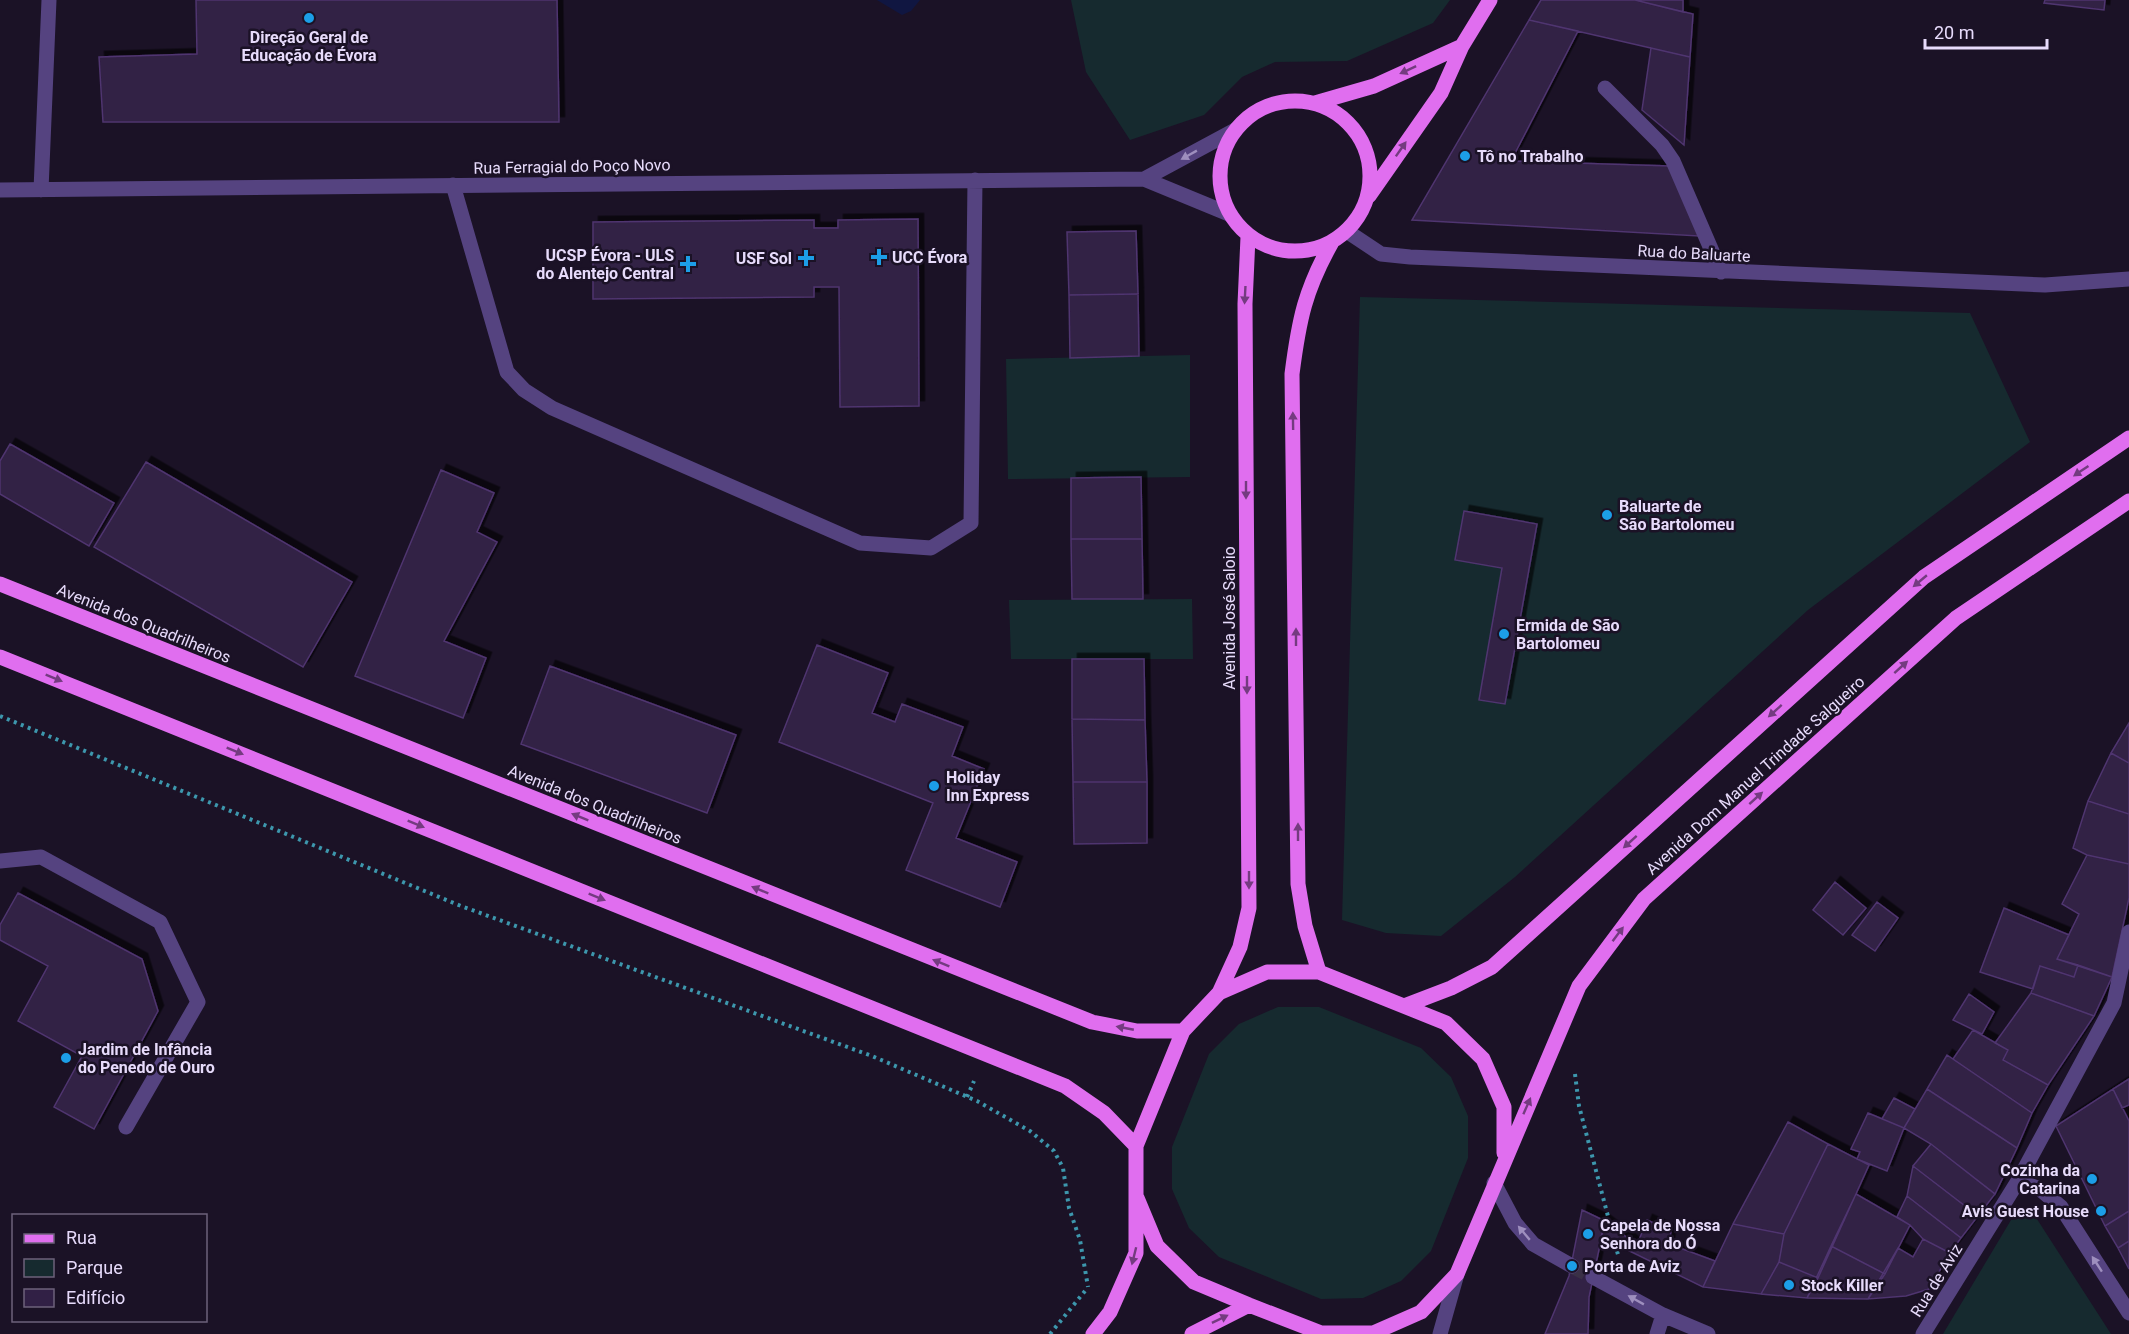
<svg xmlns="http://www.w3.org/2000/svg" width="2129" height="1334" font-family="Roboto,sans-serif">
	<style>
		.green { fill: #162a2f }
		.water { fill: #101641 }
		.building { fill: #312045; stroke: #4f356f; stroke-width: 1.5; filter: url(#shadow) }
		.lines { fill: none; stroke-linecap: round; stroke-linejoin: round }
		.minor-tunnel { stroke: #3a3046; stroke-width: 15; stroke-dasharray: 15 8; stroke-linecap: butt }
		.path { stroke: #3d97ad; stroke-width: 4; stroke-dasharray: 3 4.5; stroke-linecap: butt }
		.minor { stroke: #554380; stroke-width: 15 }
		.major { stroke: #e06eef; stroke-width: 15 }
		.oneway { fill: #743b80 }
		.oneway2 { fill: #9e8fbe }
		.poi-dot { fill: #1c9ee7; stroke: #1b1226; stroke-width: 2 }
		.labels { text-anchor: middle; stroke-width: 5; stroke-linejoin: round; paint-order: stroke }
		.poi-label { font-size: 16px; font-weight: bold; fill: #e7dbfb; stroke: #1b1226; text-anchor: start }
		.street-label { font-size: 16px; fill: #e7dbfb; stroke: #1b1226 }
	</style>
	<defs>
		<filter id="shadow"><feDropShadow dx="5.5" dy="-5.5" stdDeviation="0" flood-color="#0009"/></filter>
	</defs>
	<rect width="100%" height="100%" fill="#1b1226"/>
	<path class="green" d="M 1071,0 L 1450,0 L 1433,23 L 1347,61 L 1275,62 L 1242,77 L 1204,115 L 1130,140 L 1086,72 Z
		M 1360,297 L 1970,313 L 2030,442 L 1808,610 L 1515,877 L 1441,936 L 1386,933 L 1342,920 Z
		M 1190,355 L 1190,477 L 1008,479 L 1006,359 Z
		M 1192,599 L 1193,659 L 1011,659 L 1009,600 Z
		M 1278,1007 L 1319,1007 L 1421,1048 L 1451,1077 L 1468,1116 L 1468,1158 L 1431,1251 L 1401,1281 L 1363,1298 L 1321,1299 L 1219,1257 L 1189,1228 L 1172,1189 L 1172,1147 L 1209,1054 L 1239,1024 Z
		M 2035,1216 L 2111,1334 L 1943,1334 L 2011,1220 Z"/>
	<path class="water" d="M 877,0 L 920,0 L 911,11 L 902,15 Z"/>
	<path class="building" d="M 196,0 L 557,0 L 559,122 L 103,122 L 99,57 L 197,54 Z
		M 1541,0 L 1635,0 L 1693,14 L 1690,57 L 1529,20 Z
		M 1635,0 L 1683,0 L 1683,12 Z
		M 2045,0 L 2105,0 L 2104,10 L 2044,3 Z
		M 1529,20 L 1578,31 L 1511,161 L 1670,166 L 1699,236 L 1412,220 Z
		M 1651,48 L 1690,57 L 1684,145 L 1642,110 Z
		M 918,219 L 919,406 L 840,407 L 839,287 L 814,287 L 814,297 L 593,299 L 593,222 L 814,220 L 814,228 L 838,228 L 838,220 Z
		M 1136,231 L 1138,294 L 1069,295 L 1067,232 Z
		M 1138,294 L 1139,356 L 1070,358 L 1069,295 Z
		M 10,444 L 114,503 L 89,546 L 0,494 L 0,461 Z
		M 146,462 L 352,582 L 303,667 L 94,547 Z
		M 441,470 L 494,493 L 477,532 L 497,542 L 444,641 L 486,658 L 463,718 L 355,676 Z
		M 1141,477 L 1142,539 L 1071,539 L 1071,478 Z
		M 1464,511 L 1537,524 L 1505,704 L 1479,700 L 1502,568 L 1455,560 Z
		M 1071,539 L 1142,539 L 1143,599 L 1072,599 Z
		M 817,645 L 888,673 L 872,713 L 895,722 L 902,704 L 963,727 L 952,756 L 984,769 L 956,838 L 1017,862 L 1000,907 L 906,870 L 933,803 L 779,742 Z
		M 1072,659 L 1144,659 L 1145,720 L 1072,719 Z
		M 550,666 L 736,735 L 707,813 L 521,744 Z
		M 1072,719 L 1145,720 L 1147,782 L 1073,782 Z
		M 2129,723 L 2129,763 L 2111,753 Z
		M 2111,753 L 2129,763 L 2129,814 L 2088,801 Z
		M 1073,782 L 1147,782 L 1147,843 L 1074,844 Z
		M 2088,801 L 2129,814 L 2129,864 L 2087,855 L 2073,848 Z
		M 2087,855 L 2129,864 L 2129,898 L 2112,977 L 2057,959 L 2079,914 L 2062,904 Z
		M 1835,882 L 1866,908 L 1843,935 L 1813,910 Z
		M 18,893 L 142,959 L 158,1011 L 94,1129 L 54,1107 L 82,1056 L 18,1021 L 48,966 L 0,940 L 0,925 Z
		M 1877,902 L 1898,918 L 1875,951 L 1852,935 Z
		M 2004,908 L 2069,935 L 2057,959 L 2078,965 L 2074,977 L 2040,966 L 2033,989 L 1980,972 Z
		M 2078,965 L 2112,977 L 2094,1016 L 2031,993 L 2040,966 L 2074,977 Z
		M 2031,993 L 2094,1016 L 2048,1085 L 2003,1060 L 2008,1050 L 1995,1043 Z
		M 1969,994 L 1994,1012 L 1982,1034 L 1953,1020 Z
		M 1973,1030 L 2008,1050 L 2003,1060 L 2048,1085 L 2032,1113 L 1953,1059 Z
		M 1947,1055 L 2032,1113 L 2017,1148 L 1927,1089 Z
		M 2129,1079 L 2129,1105 L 2122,1108 L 2113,1089 Z
		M 1927,1089 L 2017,1148 L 1995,1194 L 1931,1144 L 1904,1128 Z
		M 2113,1089 L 2129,1121 L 2129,1211 L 2105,1226 L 2056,1126 Z
		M 1894,1098 L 1915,1109 L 1904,1128 L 1882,1119 Z
		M 1868,1113 L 1904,1128 L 1887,1171 L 1857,1159 L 1860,1152 L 1851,1149 Z
		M 1788,1122 L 1828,1144 L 1784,1234 L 1733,1224 Z
		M 1828,1144 L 1869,1165 L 1818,1278 L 1779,1262 L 1784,1234 Z
		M 1931,1144 L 1995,1194 L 1978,1216 L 1913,1166 Z
		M 1913,1166 L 1978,1216 L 1961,1238 L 1907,1196 Z
		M 1856,1194 L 1910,1225 L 1885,1274 L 1831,1246 Z
		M 1907,1196 L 1961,1238 L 1950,1253 L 1923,1239 L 1910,1225 L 1897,1217 Z
		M 1582,1210 L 1605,1221 L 1589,1297 L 1588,1334 L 1545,1334 L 1569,1276 Z
		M 2129,1211 L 2129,1241 L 2118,1248 L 2105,1226 Z
		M 1647,1220 L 1671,1231 L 1669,1244 L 1715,1261 L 1703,1287 L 1601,1237 L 1605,1221 L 1637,1245 Z
		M 1733,1224 L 1784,1234 L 1779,1262 L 1761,1294 L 1703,1287 Z
		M 1923,1239 L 1950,1253 L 1929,1289 L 1906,1296 L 1868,1299 L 1898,1248 L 1913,1257 Z
		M 2129,1241 L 2129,1269 L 2118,1248 Z
		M 1831,1246 L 1885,1274 L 1868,1299 L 1807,1298 Z
		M 1779,1262 L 1818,1278 L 1807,1298 L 1761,1294 Z"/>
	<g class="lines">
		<path class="minor-tunnel" d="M 1572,1266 L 1593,1277"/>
		<path class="path" d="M 0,716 L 461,906 L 872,1056 L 977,1101 L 1030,1131 L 1054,1151 L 1063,1168 L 1069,1208 L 1080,1240 L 1088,1287
			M 1575,1074 L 1579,1106 L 1610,1224
			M 967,1097 L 974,1081
			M 1615,1244 L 1619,1258
			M 1050,1334 L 1085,1291"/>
		<path class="minor" d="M 1605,88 L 1662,145 L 1673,161 L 1721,272
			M 1144,179 L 1235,130
			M 453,185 L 507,372 L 524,390 L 552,408 L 860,543 L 931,548 L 971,523 L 975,180
			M 0,190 L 1144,179 L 1229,214
			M 41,190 L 49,0
			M 1348,232 L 1381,254 L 1410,257 L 2045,285 L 2129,279
			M 0,861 L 41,857 L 160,922 L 198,1002 L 126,1127
			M 2018,1181 L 2040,1189 L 2061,1207 L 2129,1313
			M 1494,1183 L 1515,1223 L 1533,1244 L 1572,1266
			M 1593,1277 L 1663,1315 L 1708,1334
			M 1440,1334 L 1457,1274
			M 1657,1334 L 1663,1315
			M 1923,1334 L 2018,1181 L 2114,1003 L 2129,932"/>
		<path class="major" d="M1220 176a75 75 0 1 1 150 0a75 75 0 1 1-150 0Z
			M 1315,103 L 1374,86 L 1462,46
			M 1369,196 L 1441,93 L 1462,46 L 1490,0
			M 0,584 L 1092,1022 L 1137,1031 L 1183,1031
			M 0,657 L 1065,1086 L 1104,1113 L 1136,1146
			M 1319,972 L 1305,926 L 1298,884 L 1292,374 C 1299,319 1305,290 1332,242
			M 1219,993 L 1240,947 L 1249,908 L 1245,304 L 1248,237
			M 1404,1006 L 1451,988 L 1492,967 L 1924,577 L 2129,438
			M 1137,1198 L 1157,1246 L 1194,1282 L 1249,1305 L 1321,1333 L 1373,1333 L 1421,1312 L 1457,1274 L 1579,986 L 1644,899 L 1956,618 L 2129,501
			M 1093,1334 L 1110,1312 L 1136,1253 L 1136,1146 L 1183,1031 L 1219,993 L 1267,972 L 1319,972 L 1446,1023 L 1483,1059 L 1504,1107 L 1504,1153
			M 1192,1334 L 1249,1305"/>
	</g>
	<defs><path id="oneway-solid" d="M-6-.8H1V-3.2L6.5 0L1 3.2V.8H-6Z" transform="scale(1.5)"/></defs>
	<g class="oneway">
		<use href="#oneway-solid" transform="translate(1408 70) rotate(155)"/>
		<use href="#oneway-solid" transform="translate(1401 149) rotate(-55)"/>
		<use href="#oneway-solid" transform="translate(1245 295) rotate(93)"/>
		<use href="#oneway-solid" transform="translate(1293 421) rotate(-91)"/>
		<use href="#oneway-solid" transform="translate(2081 471) rotate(146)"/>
		<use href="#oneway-solid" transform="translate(1246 490) rotate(90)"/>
		<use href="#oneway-solid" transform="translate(1920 581) rotate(140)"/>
		<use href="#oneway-solid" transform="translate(1296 637) rotate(-90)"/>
		<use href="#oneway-solid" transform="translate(1901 667) rotate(-42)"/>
		<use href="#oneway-solid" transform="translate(54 678) rotate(22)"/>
		<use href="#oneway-solid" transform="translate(1247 685) rotate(90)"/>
		<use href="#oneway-solid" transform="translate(1775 711) rotate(138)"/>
		<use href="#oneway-solid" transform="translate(235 751) rotate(22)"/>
		<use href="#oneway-solid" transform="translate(1756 798) rotate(-42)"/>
		<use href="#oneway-solid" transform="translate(580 817) rotate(-158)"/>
		<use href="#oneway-solid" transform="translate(416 824) rotate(22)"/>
		<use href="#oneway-solid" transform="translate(1298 832) rotate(-90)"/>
		<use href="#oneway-solid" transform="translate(1630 842) rotate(138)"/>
		<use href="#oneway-solid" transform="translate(1249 880) rotate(90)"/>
		<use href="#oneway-solid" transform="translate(760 890) rotate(-158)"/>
		<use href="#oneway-solid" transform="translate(597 897) rotate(22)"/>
		<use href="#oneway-solid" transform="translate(1618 934) rotate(-53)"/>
		<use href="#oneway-solid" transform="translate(941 963) rotate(-158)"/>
		<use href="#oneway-solid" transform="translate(1125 1028) rotate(-169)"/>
		<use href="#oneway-solid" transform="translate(1527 1106) rotate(-66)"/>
		<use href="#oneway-solid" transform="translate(1134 1256) rotate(104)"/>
		<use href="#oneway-solid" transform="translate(1220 1319) rotate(-26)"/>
	</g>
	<g class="oneway2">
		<use href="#oneway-solid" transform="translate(1189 155) rotate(151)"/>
		<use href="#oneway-solid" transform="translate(1524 1233) rotate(-130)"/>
		<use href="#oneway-solid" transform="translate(2097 1264) rotate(-123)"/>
		<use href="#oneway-solid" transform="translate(1636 1300) rotate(-151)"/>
	</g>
	<g class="poi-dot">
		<circle cx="309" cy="18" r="6"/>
		<circle cx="1465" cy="156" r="6"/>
		<path d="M876 248h6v6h6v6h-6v6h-6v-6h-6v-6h6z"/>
		<path d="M803 249h6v6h6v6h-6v6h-6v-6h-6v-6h6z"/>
		<path d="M685 255h6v6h6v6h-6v6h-6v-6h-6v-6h6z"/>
		<circle cx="1607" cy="515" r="6"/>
		<circle cx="1504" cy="634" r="6"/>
		<circle cx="934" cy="786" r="6"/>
		<circle cx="66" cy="1058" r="6"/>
		<circle cx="2092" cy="1179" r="6"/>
		<circle cx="2101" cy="1211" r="6"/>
		<circle cx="1588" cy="1234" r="6"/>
		<circle cx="1572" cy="1266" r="6"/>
		<circle cx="1789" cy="1285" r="6"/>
	</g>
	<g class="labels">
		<g class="poi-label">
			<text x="309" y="43" text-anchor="middle">Direção Geral de<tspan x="309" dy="18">Educação de Évora</tspan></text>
			<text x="1477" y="162">Tô no Trabalho</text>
			<text x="674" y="261" text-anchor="end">UCSP Évora - ULS<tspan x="674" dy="18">do Alentejo Central</tspan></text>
			<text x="892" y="263">UCC Évora</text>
			<text x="792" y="264" text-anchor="end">USF Sol</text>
			<text x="1619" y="512">Baluarte de<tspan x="1619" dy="18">São Bartolomeu</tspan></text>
			<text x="1516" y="631">Ermida de São<tspan x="1516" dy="18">Bartolomeu</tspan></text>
			<text x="946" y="783">Holiday<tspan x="946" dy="18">Inn Express</tspan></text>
			<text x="78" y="1055">Jardim de Infância<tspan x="78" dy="18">do Penedo de Ouro</tspan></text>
			<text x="2080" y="1176" text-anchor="end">Cozinha da<tspan x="2080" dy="18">Catarina</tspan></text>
			<text x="2089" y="1217" text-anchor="end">Avis Guest House</text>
			<text x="1600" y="1231">Capela de Nossa<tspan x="1600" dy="18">Senhora do Ó</tspan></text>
			<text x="1584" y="1272">Porta de Aviz</text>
			<text x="1801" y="1291">Stock Killer</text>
		</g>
		<g class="street-label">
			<text transform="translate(572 166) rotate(-1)" y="6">Rua Ferragial do Poço Novo</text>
			<text transform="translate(1694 253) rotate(3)" y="6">Rua do Baluarte</text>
			<text transform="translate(1229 618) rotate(-90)" y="6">Avenida José Saloio</text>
			<text transform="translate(144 623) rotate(22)" y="6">Avenida dos Quadrilheiros</text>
			<text transform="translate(1755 775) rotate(-42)" y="6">Avenida Dom Manuel Trindade Salgueiro</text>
			<text transform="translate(595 804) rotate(22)" y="6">Avenida dos Quadrilheiros</text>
			<text transform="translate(1936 1280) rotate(-58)" y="6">Rua de Aviz</text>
		</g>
	</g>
	<rect x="12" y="1214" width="195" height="108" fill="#1b1226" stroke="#6d627b" stroke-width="1.5"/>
	<rect x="24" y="1234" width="30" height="9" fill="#e06eef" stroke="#6d627b" stroke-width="1.5"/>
	<text x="66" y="1244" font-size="18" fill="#e7dbfb">Rua</text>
	<rect x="24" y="1259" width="30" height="18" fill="#162a2f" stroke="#6d627b" stroke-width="1.5"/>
	<text x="66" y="1274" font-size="18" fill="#e7dbfb">Parque</text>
	<rect x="24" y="1289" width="30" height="18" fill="#312045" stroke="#6d627b" stroke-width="1.5"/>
	<text x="66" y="1304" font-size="18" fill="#e7dbfb">Edifício</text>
	<path d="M1925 39v9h122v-9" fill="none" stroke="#e7dbfb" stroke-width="3"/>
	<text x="1934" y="39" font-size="18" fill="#e7dbfb" stroke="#1b1226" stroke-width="4.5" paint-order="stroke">20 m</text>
</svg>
